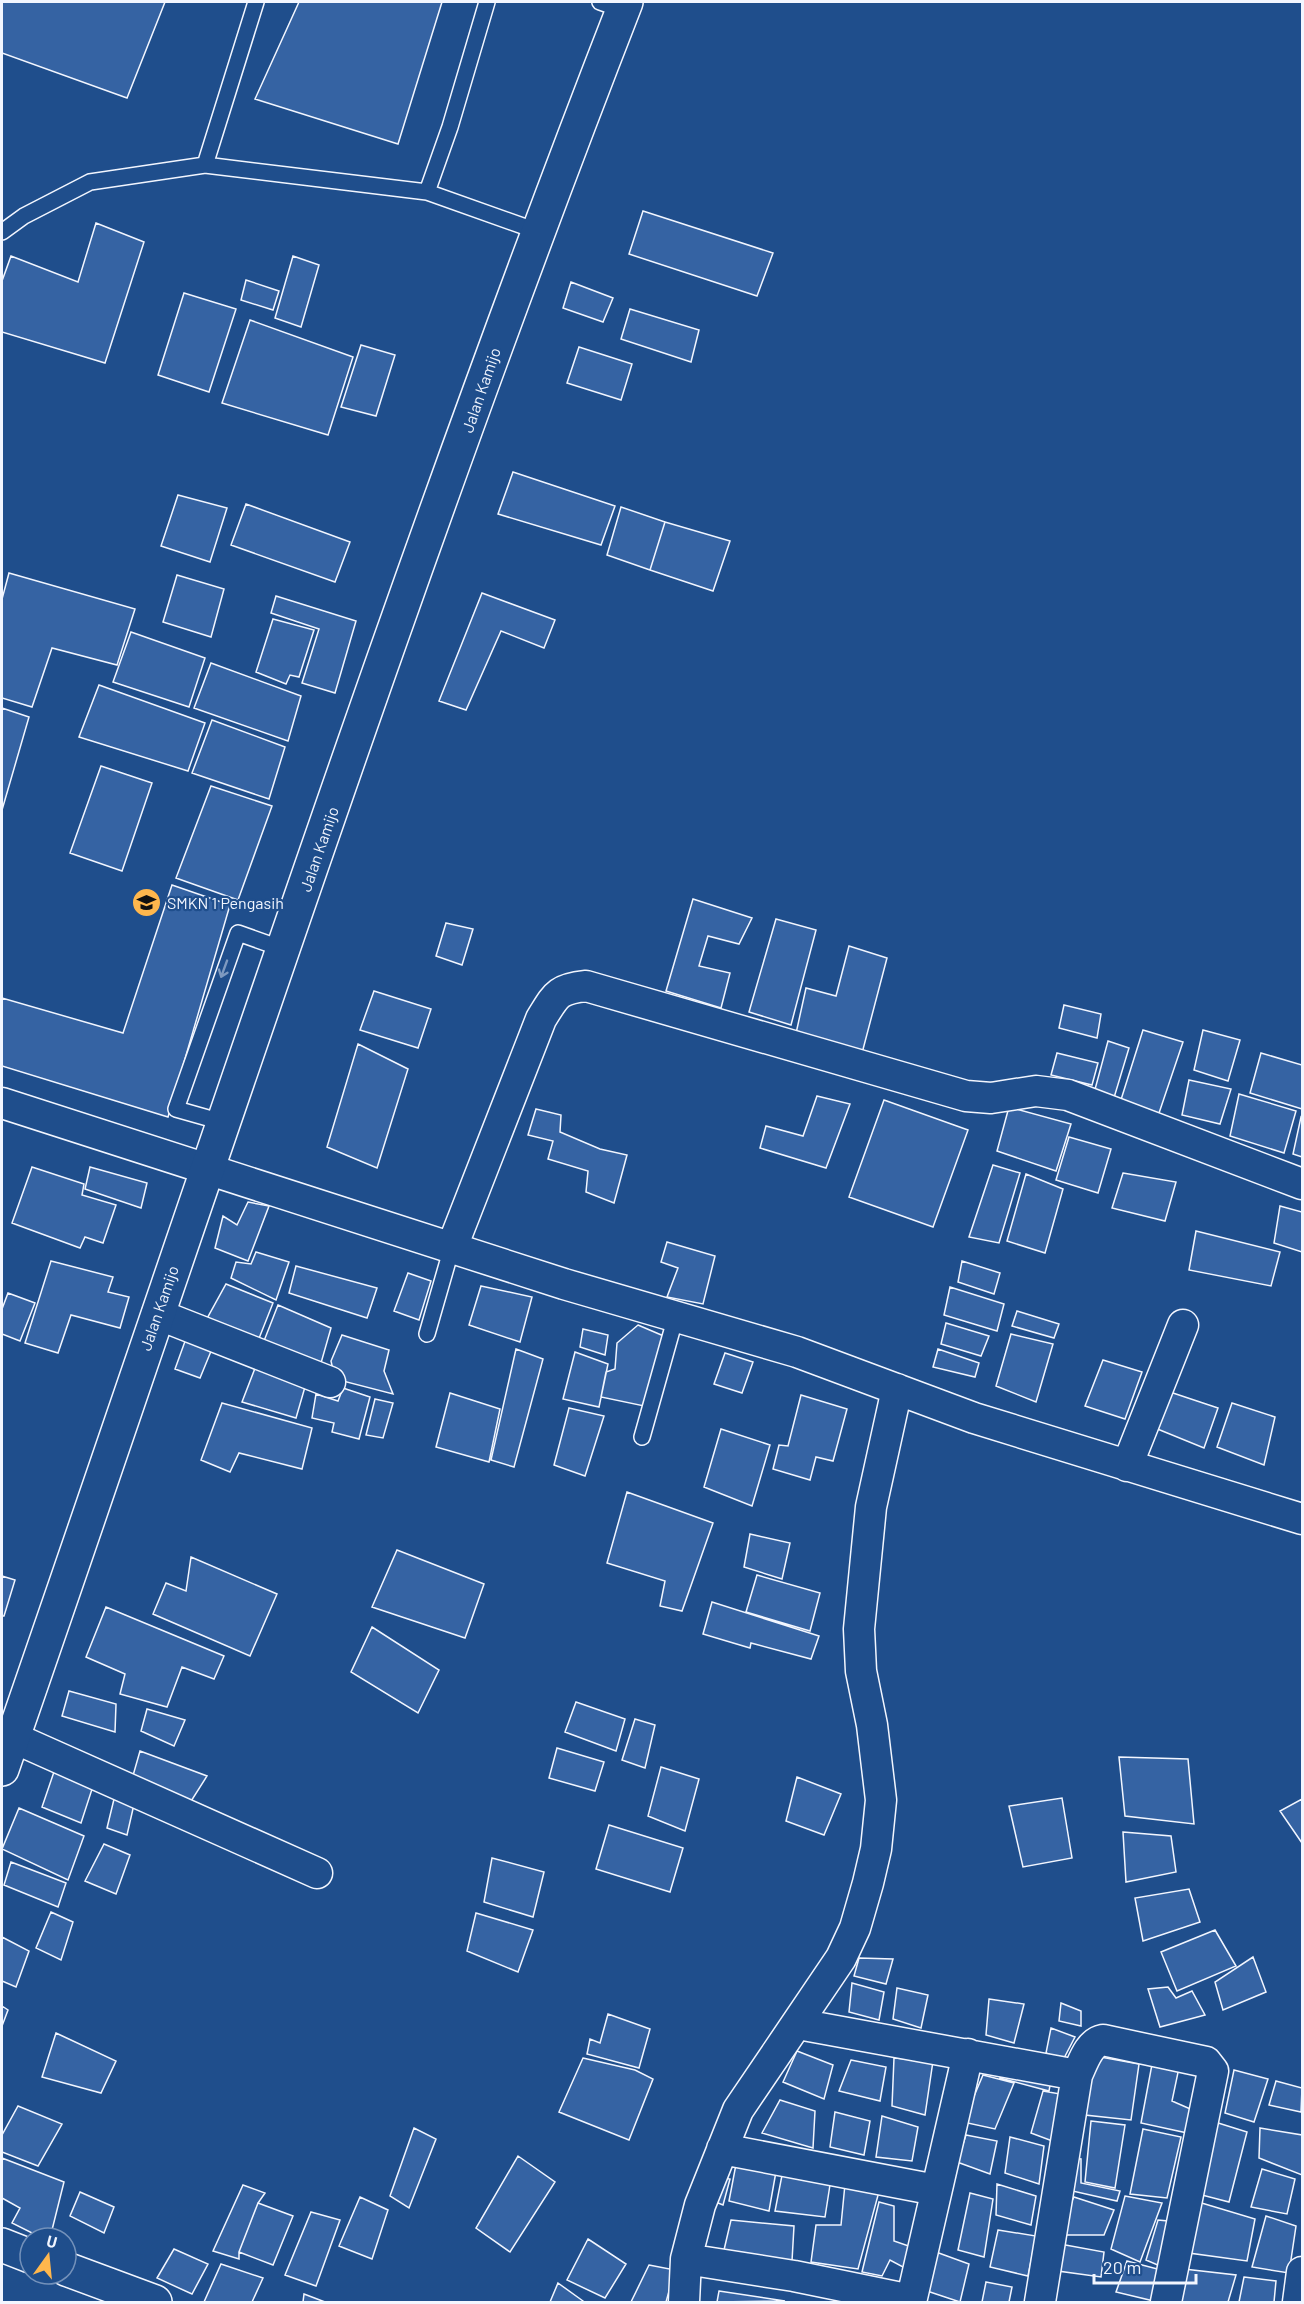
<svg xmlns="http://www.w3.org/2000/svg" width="1304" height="2304" font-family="Barlow,sans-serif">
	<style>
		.building { fill: #3563a3; stroke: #f2f6ff; stroke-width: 1.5 }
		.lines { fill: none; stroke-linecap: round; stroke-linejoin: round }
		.lane-casing { stroke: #f2f6ff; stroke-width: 18 }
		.street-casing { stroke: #f2f6ff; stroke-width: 33 }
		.primary-casing { stroke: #f2f6ff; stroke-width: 36 }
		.lane { stroke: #1f4e8c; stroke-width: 15 }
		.street { stroke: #1f4e8c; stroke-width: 30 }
		.primary { stroke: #1f4e8c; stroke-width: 33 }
		.oneway { stroke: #7e9ac0 }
		.labels { text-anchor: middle; stroke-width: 4.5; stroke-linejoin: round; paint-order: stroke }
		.street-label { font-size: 16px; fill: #f2f6ff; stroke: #1f4e8c }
		.poi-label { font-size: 16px; fill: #f2f6ff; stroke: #1f4e8c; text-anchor: start }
	</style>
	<rect width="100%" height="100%" fill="#1f4e8c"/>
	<path class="building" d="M 2,2 L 165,2 L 127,98 L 2,53 Z
		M 299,2 L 442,2 L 398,144 L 255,99 Z
		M 643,211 L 773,253 L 757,296 L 629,254 Z
		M 96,223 L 144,242 L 105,363 L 2,332 L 2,281 L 11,256 L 78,282 Z
		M 293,256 L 319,265 L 301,327 L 275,318 Z
		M 246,280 L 279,291 L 273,310 L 241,300 Z
		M 571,282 L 613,298 L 603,322 L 563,308 Z
		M 184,293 L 236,309 L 209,392 L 158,375 Z
		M 630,309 L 699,330 L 691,362 L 621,339 Z
		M 250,320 L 353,357 L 328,435 L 222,403 Z
		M 361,345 L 395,355 L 376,416 L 341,407 Z
		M 579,347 L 632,364 L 621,400 L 567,383 Z
		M 513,472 L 615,506 L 601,545 L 498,514 Z
		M 178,495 L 227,508 L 210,562 L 161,546 Z
		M 246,504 L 350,542 L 335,582 L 231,545 Z
		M 621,507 L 665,522 L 650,570 L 607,555 Z
		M 665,522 L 730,541 L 713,591 L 650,570 Z
		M 9,573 L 135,609 L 117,665 L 52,648 L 32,707 L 2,698 L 2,599 Z
		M 177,575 L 224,589 L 211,637 L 163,622 Z
		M 482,593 L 555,620 L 544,648 L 501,631 L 466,710 L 439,701 Z
		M 276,596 L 356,621 L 335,693 L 302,683 L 319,629 L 271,613 Z
		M 273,619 L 314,630 L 299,677 L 290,675 L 286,684 L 256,672 Z
		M 131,632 L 205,658 L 189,707 L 113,682 Z
		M 211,663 L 301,696 L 288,741 L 194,708 Z
		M 99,685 L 205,723 L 188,771 L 79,737 Z
		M 2,708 L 29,717 L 2,810 Z
		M 212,720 L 285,747 L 269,799 L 192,773 Z
		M 101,766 L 152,783 L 122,871 L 70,853 Z
		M 211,786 L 272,806 L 238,900 L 176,878 Z
		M 172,885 L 230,905 L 168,1117 L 2,1066 L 2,998 L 123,1033 Z
		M 693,899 L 752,918 L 739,944 L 708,936 L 699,966 L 730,973 L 721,1008 L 666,991 Z
		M 776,919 L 816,930 L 791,1025 L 749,1012 Z
		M 446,923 L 473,929 L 462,965 L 436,956 Z
		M 849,946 L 887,958 L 861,1057 L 795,1038 L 806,988 L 836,996 Z
		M 374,991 L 431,1009 L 418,1048 L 360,1030 Z
		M 1064,1005 L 1101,1014 L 1097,1038 L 1059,1028 Z
		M 1143,1030 L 1183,1042 L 1157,1119 L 1119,1106 Z
		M 1203,1030 L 1240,1040 L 1228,1081 L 1194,1070 Z
		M 1108,1041 L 1129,1048 L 1113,1101 L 1094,1093 Z
		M 358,1044 L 408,1069 L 377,1168 L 327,1147 Z
		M 1057,1053 L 1098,1063 L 1092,1085 L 1051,1075 Z
		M 1261,1053 L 1302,1065 L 1302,1109 L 1250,1093 Z
		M 1189,1080 L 1231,1089 L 1220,1124 L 1182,1115 Z
		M 1239,1094 L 1296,1111 L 1284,1153 L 1230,1136 Z
		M 817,1096 L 850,1104 L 826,1168 L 760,1148 L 766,1126 L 803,1136 Z
		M 884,1100 L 968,1130 L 933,1227 L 849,1197 Z
		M 1009,1107 L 1071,1124 L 1056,1171 L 997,1151 Z
		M 536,1109 L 561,1115 L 560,1132 L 600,1149 L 627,1155 L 614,1203 L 586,1192 L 588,1171 L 548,1159 L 553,1141 L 528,1135 Z
		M 1301,1117 L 1302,1118 L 1302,1157 L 1293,1154 Z
		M 1069,1137 L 1111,1149 L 1098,1193 L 1056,1180 Z
		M 993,1165 L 1020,1173 L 999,1243 L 969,1237 Z
		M 32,1167 L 84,1184 L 82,1195 L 116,1205 L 103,1243 L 85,1237 L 80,1248 L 12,1223 Z
		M 90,1167 L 147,1183 L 141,1208 L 85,1189 Z
		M 1123,1173 L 1176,1182 L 1165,1221 L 1112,1208 Z
		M 1026,1174 L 1063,1189 L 1045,1253 L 1007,1241 Z
		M 248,1202 L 269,1206 L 248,1261 L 215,1248 L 223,1216 L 237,1225 Z
		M 1280,1206 L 1302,1212 L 1302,1252 L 1274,1243 Z
		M 1196,1231 L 1280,1252 L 1271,1286 L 1189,1270 Z
		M 667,1242 L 715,1256 L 703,1304 L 667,1297 L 678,1268 L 661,1262 Z
		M 256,1252 L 289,1262 L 276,1300 L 231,1278 L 236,1262 L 251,1264 Z
		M 51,1261 L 113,1277 L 108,1292 L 129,1297 L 120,1328 L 71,1315 L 58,1353 L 25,1343 Z
		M 962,1261 L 1000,1273 L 994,1294 L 958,1282 Z
		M 296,1266 L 377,1288 L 367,1318 L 289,1293 Z
		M 408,1273 L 431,1281 L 419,1320 L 394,1311 Z
		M 226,1284 L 273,1303 L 256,1346 L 204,1324 Z
		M 481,1286 L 532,1297 L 520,1342 L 469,1325 Z
		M 950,1287 L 1004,1304 L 997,1331 L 944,1315 Z
		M 8,1293 L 35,1303 L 20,1341 L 2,1334 L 2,1309 Z
		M 278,1305 L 331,1328 L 319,1370 L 262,1346 Z
		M 1017,1311 L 1059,1324 L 1054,1338 L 1012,1326 Z
		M 946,1323 L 989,1336 L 981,1356 L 941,1344 Z
		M 638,1325 L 666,1337 L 644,1406 L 601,1397 L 606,1372 L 615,1369 L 617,1343 Z
		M 583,1329 L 608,1335 L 605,1355 L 580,1347 Z
		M 188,1333 L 214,1344 L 200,1378 L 175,1369 Z
		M 1011,1334 L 1053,1344 L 1036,1402 L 996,1386 Z
		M 342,1335 L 389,1350 L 384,1371 L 393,1394 L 335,1379 L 331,1361 Z
		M 516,1349 L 543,1359 L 514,1467 L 491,1460 Z
		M 938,1349 L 979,1363 L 975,1377 L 933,1367 Z
		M 575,1352 L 608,1364 L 599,1407 L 563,1399 Z
		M 725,1353 L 753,1362 L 742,1393 L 714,1384 Z
		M 1103,1360 L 1142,1372 L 1125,1419 L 1085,1406 Z
		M 257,1363 L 307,1380 L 296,1418 L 242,1402 Z
		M 343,1388 L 370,1397 L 359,1439 L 332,1432 L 334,1423 L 312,1418 L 316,1394 L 338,1401 Z
		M 1164,1390 L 1218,1408 L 1204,1448 L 1155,1428 Z
		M 450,1393 L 500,1409 L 489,1462 L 436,1447 Z
		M 801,1395 L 847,1409 L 833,1461 L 816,1457 L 810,1480 L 773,1469 L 779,1445 L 788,1446 Z
		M 375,1399 L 393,1403 L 383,1438 L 366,1435 Z
		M 222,1403 L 312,1428 L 302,1469 L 239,1453 L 230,1472 L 201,1460 Z
		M 1232,1403 L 1275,1417 L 1264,1465 L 1217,1447 Z
		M 569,1408 L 604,1416 L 585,1476 L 554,1465 Z
		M 721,1429 L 770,1445 L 752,1506 L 704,1487 Z
		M 627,1492 L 713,1523 L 682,1611 L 660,1606 L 665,1581 L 607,1563 Z
		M 750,1534 L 790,1543 L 782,1579 L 744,1567 Z
		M 397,1550 L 484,1584 L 465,1638 L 372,1607 Z
		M 191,1557 L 277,1594 L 250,1656 L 153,1614 L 166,1583 L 186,1591 Z
		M 757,1575 L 820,1593 L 810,1631 L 746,1612 Z
		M 2,1576 L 15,1580 L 4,1616 L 2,1616 Z
		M 712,1602 L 819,1636 L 811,1659 L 751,1643 L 750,1648 L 703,1634 Z
		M 106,1607 L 224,1656 L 214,1679 L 182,1667 L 167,1707 L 120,1694 L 125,1674 L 86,1657 Z
		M 372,1627 L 439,1670 L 418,1713 L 351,1672 Z
		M 69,1691 L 116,1704 L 115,1732 L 62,1716 Z
		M 576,1702 L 625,1719 L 616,1751 L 565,1732 Z
		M 147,1709 L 185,1720 L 174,1746 L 141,1731 Z
		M 635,1719 L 655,1725 L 645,1768 L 622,1760 Z
		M 557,1748 L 604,1762 L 595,1791 L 549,1778 Z
		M 140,1751 L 207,1776 L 188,1806 L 132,1779 Z
		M 1119,1757 L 1188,1759 L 1194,1824 L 1125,1816 Z
		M 57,1763 L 95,1780 L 81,1823 L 42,1807 Z
		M 661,1767 L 699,1779 L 685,1831 L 648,1816 Z
		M 797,1777 L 841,1794 L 824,1835 L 786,1821 Z
		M 115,1795 L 135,1800 L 127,1835 L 107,1828 Z
		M 1062,1798 L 1072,1858 L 1023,1867 L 1009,1806 Z
		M 1302,1799 L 1302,1843 L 1280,1811 Z
		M 19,1808 L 84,1836 L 68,1880 L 2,1849 Z
		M 609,1825 L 683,1848 L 670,1892 L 596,1869 Z
		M 1123,1832 L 1171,1836 L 1176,1872 L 1126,1882 Z
		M 104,1844 L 130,1855 L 116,1894 L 85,1881 Z
		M 492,1858 L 544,1872 L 533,1917 L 484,1902 Z
		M 11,1862 L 66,1883 L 58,1907 L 4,1885 Z
		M 1189,1889 L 1200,1922 L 1143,1941 L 1135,1898 Z
		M 51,1912 L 73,1922 L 61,1960 L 36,1948 Z
		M 476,1913 L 533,1930 L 518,1972 L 467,1951 Z
		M 1215,1930 L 1236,1966 L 1177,1991 L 1161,1952 Z
		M 2,1937 L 29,1951 L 16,1987 L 2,1981 Z
		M 1253,1957 L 1266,1992 L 1223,2010 L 1215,1982 Z
		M 859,1958 L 893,1959 L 886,1984 L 854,1976 Z
		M 852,1983 L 884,1992 L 879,2020 L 849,2012 Z
		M 1168,1987 L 1176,1998 L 1192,1991 L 1205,2015 L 1160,2027 L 1148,1989 Z
		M 897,1988 L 928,1995 L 921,2028 L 893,2019 Z
		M 989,1999 L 1024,2004 L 1014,2043 L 986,2035 Z
		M 1061,2003 L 1081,2011 L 1081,2026 L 1059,2021 Z
		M 2,2006 L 8,2010 L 2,2026 Z
		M 608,2014 L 650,2029 L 639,2068 L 587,2054 L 590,2039 L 600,2043 Z
		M 1051,2028 L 1075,2037 L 1063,2060 L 1046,2053 Z
		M 56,2033 L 116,2061 L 101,2093 L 42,2077 Z
		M 797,2051 L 833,2065 L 824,2099 L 783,2082 Z
		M 1095,2056 L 1139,2064 L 1131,2120 L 1085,2115 Z
		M 583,2058 L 635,2070 L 653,2079 L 629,2140 L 559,2112 Z
		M 894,2058 L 933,2061 L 925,2115 L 892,2106 Z
		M 1153,2059 L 1180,2063 L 1172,2101 L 1195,2111 L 1192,2134 L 1141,2123 Z
		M 851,2060 L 886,2067 L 880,2101 L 839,2091 Z
		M 1003,2066 L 1052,2075 L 1049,2091 L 1000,2078 Z
		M 1234,2070 L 1268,2079 L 1254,2122 L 1225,2113 Z
		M 983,2075 L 1014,2083 L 995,2129 L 963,2122 Z
		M 1276,2081 L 1302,2088 L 1301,2112 L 1269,2105 Z
		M 1043,2091 L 1066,2095 L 1055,2142 L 1031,2133 Z
		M 780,2100 L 815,2111 L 813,2148 L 762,2133 Z
		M 18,2106 L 62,2124 L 38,2166 L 2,2152 L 2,2135 Z
		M 835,2112 L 870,2121 L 864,2155 L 830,2147 Z
		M 882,2116 L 918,2127 L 912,2161 L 876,2157 Z
		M 1091,2121 L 1125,2125 L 1115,2188 L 1085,2182 Z
		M 1215,2122 L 1247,2132 L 1229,2202 L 1198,2194 Z
		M 414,2128 L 436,2139 L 409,2208 L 390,2196 Z
		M 1260,2128 L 1302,2135 L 1302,2175 L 1259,2158 Z
		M 1143,2129 L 1181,2137 L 1167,2198 L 1130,2194 Z
		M 966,2135 L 997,2141 L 990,2174 L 957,2162 Z
		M 1010,2137 L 1044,2146 L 1039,2184 L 1005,2173 Z
		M 518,2156 L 555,2182 L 510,2252 L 476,2228 Z
		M 2,2158 L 64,2182 L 50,2238 L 42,2238 L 12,2223 L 20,2208 L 2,2198 Z
		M 1073,2158 L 1081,2159 L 1081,2183 L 1120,2191 L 1117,2201 L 1068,2190 Z
		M 737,2159 L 777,2166 L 769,2211 L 729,2201 Z
		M 784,2165 L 832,2172 L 825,2217 L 775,2211 Z
		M 1262,2169 L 1295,2179 L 1287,2214 L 1251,2207 Z
		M 846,2174 L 880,2188 L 858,2269 L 811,2262 L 816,2225 L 841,2225 Z
		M 717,2177 L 730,2179 L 723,2205 L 708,2199 Z
		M 997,2184 L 1036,2196 L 1031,2225 L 996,2215 Z
		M 243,2185 L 265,2193 L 258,2203 L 239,2252 L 239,2259 L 213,2251 Z
		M 80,2192 L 114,2207 L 104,2233 L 70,2216 Z
		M 970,2193 L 993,2199 L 984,2257 L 958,2250 Z
		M 1125,2196 L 1162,2203 L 1140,2262 L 1111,2249 Z
		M 360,2197 L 388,2210 L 372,2259 L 339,2246 Z
		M 1074,2197 L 1114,2210 L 1104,2235 L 1055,2235 Z
		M 1195,2201 L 1255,2219 L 1247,2261 L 1189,2253 Z
		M 879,2202 L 894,2206 L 894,2241 L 923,2251 L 916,2274 L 890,2260 L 882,2276 L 862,2272 Z
		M 258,2203 L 293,2216 L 273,2265 L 239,2252 Z
		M 311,2212 L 340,2220 L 316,2286 L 285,2275 Z
		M 1266,2216 L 1296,2226 L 1289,2273 L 1252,2267 Z
		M 731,2220 L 794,2226 L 792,2261 L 724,2250 Z
		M 1158,2220 L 1168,2221 L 1160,2266 L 1146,2260 Z
		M 998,2230 L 1036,2236 L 1028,2276 L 990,2267 Z
		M 588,2239 L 626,2264 L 605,2298 L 567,2280 Z
		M 1060,2244 L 1104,2252 L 1101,2277 L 1058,2271 Z
		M 174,2249 L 208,2264 L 192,2294 L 157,2278 Z
		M 936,2252 L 969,2264 L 960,2302 L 927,2291 Z
		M 1127,2261 L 1165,2271 L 1158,2302 L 1116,2292 Z
		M 221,2264 L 263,2278 L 252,2302 L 204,2302 Z
		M 649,2265 L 675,2270 L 666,2302 L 631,2302 Z
		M 1184,2269 L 1236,2275 L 1228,2302 L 1176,2302 Z
		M 1244,2277 L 1276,2281 L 1274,2302 L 1239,2302 Z
		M 986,2282 L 1012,2287 L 1009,2302 L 982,2302 Z
		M 558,2283 L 583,2301 L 582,2302 L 550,2302 Z
		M 719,2291 L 785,2301 L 717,2302 Z
		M 304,2294 L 325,2302 L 303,2302 Z"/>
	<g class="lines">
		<defs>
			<path id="lane" d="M 600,2 L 623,10
				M 205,165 L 256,2
				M 427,192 L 537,231
				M 2,232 L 24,216 L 90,182 L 205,165 L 427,192 L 450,127 L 487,2
				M 222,1122 L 176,1109 L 238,933 L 283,949
				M 427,1334 L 452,1247
				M 642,1437 L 676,1316"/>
			<path id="street" d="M 2,1103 L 564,1284 L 797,1352 L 974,1418 L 1302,1519
				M 452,1247 L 541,1019 C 556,995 557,989 586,986 L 966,1096 L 991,1098 L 1036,1091 L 1068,1095 L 1302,1184
				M 157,1314 L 330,1382
				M 1127,1466 L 1183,1325
				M 12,1737 L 317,1873
				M 798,2024 L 1077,2075
				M 722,2149 L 936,2190
				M 686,2259 L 794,2276 L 911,2300
				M 684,2302 L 686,2259 L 700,2205 L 738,2110 L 841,1958 L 855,1928 L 868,1883 L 876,1849 L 881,1800 L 872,1725 L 861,1671 L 859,1629 L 871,1507 L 897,1389
				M 911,2302 L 968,2054
				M 1040,2302 L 1077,2075 C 1083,2063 1088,2043 1103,2040 L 1206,2062 L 1213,2071 L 1166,2302
				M 1298,2302 L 1302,2272"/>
			<path id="primary" d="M 2,1769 C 207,1179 399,584 626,2
				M 2,2245 L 30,2256
				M 66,2269 L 155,2302"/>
		</defs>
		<use href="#lane" class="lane-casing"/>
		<use href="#street" class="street-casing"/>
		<use href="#primary" class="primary-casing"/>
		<use href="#lane" class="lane"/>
		<use href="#street" class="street"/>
		<use href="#primary" class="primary"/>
	</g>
	<defs><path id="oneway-shaft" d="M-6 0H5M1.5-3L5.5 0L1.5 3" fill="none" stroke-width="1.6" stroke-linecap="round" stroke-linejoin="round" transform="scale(1.5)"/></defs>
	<use class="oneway" href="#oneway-shaft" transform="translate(224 969) rotate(110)"/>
	<defs>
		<symbol id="school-disc" viewBox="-11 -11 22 22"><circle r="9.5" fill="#ffb74d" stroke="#1f4e8c"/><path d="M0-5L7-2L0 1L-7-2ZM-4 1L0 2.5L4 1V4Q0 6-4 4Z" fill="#111"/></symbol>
	</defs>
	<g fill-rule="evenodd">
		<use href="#school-disc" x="130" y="886" width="33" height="33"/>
	</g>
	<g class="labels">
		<g class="street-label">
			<text transform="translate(481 390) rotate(-71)" y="6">Jalan Kamijo</text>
			<text transform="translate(319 849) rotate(-71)" y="6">Jalan Kamijo</text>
			<text transform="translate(159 1308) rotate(-71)" y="6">Jalan Kamijo</text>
		</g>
		<g class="poi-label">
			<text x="167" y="909">SMKN 1 Pengasih</text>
		</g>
	</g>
	<rect width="1304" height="2304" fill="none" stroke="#f2f6ff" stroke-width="6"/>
	<g transform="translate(48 2256) rotate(15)"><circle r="28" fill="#1f4e8c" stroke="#7391ba" stroke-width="1.5"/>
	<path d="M0-4.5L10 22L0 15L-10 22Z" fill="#ffb74d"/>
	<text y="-9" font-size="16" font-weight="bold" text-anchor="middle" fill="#f2f6ff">U</text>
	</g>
	<path d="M1094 2274v9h102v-9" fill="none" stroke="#f2f6ff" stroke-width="3"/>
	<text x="1103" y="2274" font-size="18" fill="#f2f6ff" stroke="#1f4e8c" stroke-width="4.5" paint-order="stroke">20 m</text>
</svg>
